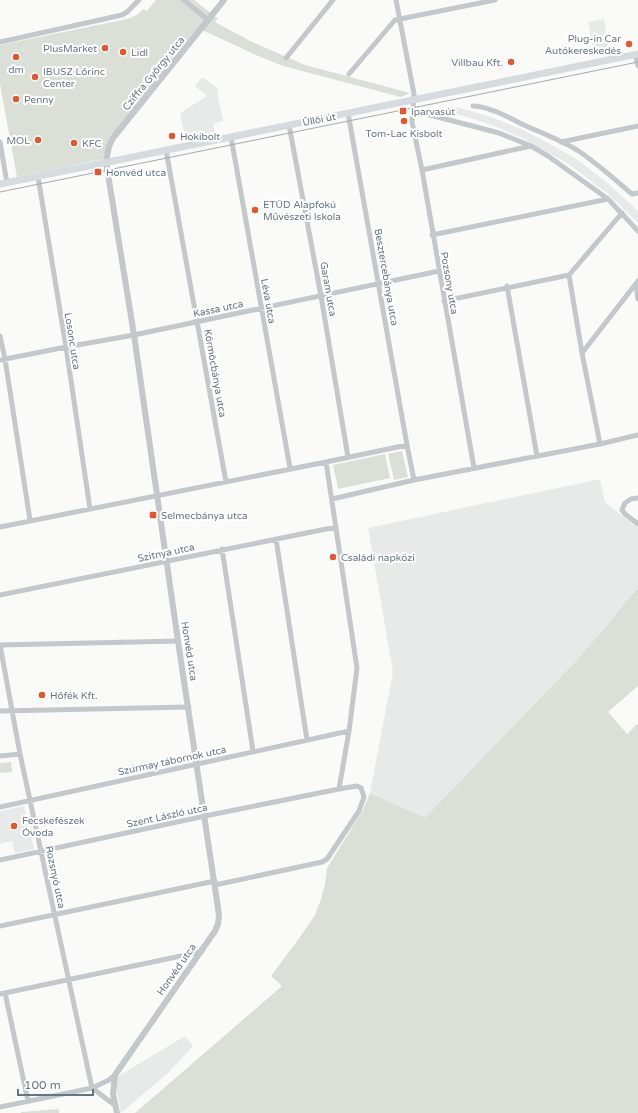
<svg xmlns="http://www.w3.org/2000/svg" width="638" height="1113" font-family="'Varela Round',sans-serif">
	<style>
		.built { fill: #e8e9e9 }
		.green { fill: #dadfd7 }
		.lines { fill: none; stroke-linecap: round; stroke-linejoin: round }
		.minor { stroke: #c3c8cc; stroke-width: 5 }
		.tertiary { stroke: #c3c8cc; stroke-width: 6 }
		.secondary { stroke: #d6dbdf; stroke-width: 7 }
		.tram { stroke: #a2aab0; stroke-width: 1 }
		.poi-dot { fill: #e4572e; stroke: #fff; stroke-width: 1.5 }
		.labels { text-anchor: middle; stroke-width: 4; stroke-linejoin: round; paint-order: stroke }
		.poi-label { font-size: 10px; fill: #657683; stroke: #fff; text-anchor: start }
		.street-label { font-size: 10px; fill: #657683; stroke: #fff }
	</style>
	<rect width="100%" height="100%" fill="#fafaf8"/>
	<path class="built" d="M 604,19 L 609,50 L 594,53 L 588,22 Z
		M 202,77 L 219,89 L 217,91 L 223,121 L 213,124 L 215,132 L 185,137 L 180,113 L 207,96 L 195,86 Z
		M 457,107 L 494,118 L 523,130 L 552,145 L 578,160 L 605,181 L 633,206 L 638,212 L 638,223 L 607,193 L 567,163 L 524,139 L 492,125 L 447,111 Z
		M 600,479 L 605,502 L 638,528 L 638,587 L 604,629 L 575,662 L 425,819 L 370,793 L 393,672 L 368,528 Z
		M 24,806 L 34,849 L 15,853 L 12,841 L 0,844 L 0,811 Z
		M 185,1036 L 193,1046 L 167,1074 L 121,1113 L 116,1087 L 117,1077 Z"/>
	<path class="green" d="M 156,0 L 194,0 L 218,19 L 215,22 L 252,42 L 305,65 L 410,93 L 401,97 L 283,66 L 256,55 L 198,28 L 174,56 L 139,109 L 116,137 L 108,158 L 17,177 L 0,84 L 0,45 L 127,19 L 137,15 L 143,9 L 147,11 Z
		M 402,451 L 408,477 L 394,480 L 388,454 Z
		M 385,454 L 390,478 L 338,489 L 333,465 Z
		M 638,587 L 638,686 L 608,712 L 627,734 L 638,723 L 638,1113 L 135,1113 L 282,986 L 271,976 L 300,937 L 315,915 L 321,899 L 325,885 L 327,868 L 363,810 L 370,793 L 425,818 L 575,662 L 604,629 Z
		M 11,762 L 12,772 L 0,773 L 0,763 Z
		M 59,1109 L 59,1113 L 21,1113 L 21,1112 Z"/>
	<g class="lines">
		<path class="minor" d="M 184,0 L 208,20
			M 396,0 L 414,94 L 412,122 L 422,170 L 474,468
			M 0,42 L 122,15 L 127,12 L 139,0
			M 635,54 L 638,66
			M 286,58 L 333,0
			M 349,74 L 395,20 L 495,0
			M 473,106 C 491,107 508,117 524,125 C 542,133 560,140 577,150 C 597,163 614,179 632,194 L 638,193
			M 413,112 L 430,115 L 499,133 L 531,146 L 548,156 L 608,199 L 638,231
			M 348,113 L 407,445
			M 289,125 L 321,296 L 348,457
			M 231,137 L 290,468
			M 0,142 L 7,183
			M 561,142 L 638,126
			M 166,150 L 226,482
			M 422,170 L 531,146
			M 38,177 L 66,347 L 90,509
			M 432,235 L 608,199
			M 569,275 L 582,353 L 600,444
			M 636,284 L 638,299
			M 507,286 L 537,456
			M 444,301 L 569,275 L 622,213
			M 0,336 L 5,359 L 30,520
			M 582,353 L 638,281
			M 0,360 L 66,347 L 134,335 L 439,271
			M 414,480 L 600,444 L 638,435
			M 638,498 L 631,499 L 625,503 L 622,510 L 625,514 L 638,524
			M 332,499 L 414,480 L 407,445 L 326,462 L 357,668 L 349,731 L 339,789
			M 0,527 L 326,462
			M 276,539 L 307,740
			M 222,549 L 253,751
			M 0,595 L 336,527
			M 0,645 L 20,754 L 92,1088
			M 0,645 L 178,641
			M 0,711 L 189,707
			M 0,756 L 20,754
			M 0,807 L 349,731
			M 0,860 L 205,816 L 339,789 L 357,786 L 361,788 L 364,797 L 359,811 L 327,859 L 322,862 L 215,885
			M 0,926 L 215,881
			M 5,993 L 28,1101
			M 0,994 L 200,952
			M 92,1088 L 116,1106
			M 0,1107 L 92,1088 L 109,1080 L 115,1075"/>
		<path class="tertiary" d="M 117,1113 L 113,1094 L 115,1075 L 215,931 L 218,924 L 219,915 L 178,641 L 134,335 L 106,162 L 109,146 L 113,138 L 224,0"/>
		<path class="secondary" d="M 0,184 L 638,54"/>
		<path class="tram" d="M 0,192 L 638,62"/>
	</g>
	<g class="poi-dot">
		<circle cx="629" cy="44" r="4"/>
		<circle cx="105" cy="48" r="4"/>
		<circle cx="123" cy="52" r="4"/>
		<circle cx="16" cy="57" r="4"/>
		<circle cx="511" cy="62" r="4"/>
		<circle cx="35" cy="77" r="4"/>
		<circle cx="16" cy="99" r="4"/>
		<rect x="399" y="107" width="8" height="8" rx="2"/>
		<circle cx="404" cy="121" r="4"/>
		<circle cx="172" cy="136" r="4"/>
		<circle cx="38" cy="140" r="4"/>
		<circle cx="74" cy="143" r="4"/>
		<rect x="94" y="168" width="8" height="8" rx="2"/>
		<circle cx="255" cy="210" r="4"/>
		<rect x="149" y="511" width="8" height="8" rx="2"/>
		<circle cx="333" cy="557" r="4"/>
		<circle cx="42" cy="695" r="4"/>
		<circle cx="14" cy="826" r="4"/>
	</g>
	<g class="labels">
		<g class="poi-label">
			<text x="621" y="42" text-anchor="end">Plug-in Car<tspan x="621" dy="12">Autókereskedés</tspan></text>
			<text x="97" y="52" text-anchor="end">PlusMarket</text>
			<text x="131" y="56">Lidl</text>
			<text x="503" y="66" text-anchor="end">Villbau Kft.</text>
			<text x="16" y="73" text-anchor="middle">dm</text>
			<text x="43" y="75">IBUSZ Lőrinc<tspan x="43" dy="12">Center</tspan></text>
			<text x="24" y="103">Penny</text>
			<text x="411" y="115">Iparvasút</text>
			<text x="404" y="137" text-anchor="middle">Tom-Lac Kisbolt</text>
			<text x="180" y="140">Hokibolt</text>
			<text x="30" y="144" text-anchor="end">MOL</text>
			<text x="82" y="147">KFC</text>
			<text x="106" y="176">Honvéd utca</text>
			<text x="263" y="208">ETÜD Alapfokú<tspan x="263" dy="12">Művészeti Iskola</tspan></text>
			<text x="161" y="519">Selmecbánya utca</text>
			<text x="341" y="561">Családi napközi</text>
			<text x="50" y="699">Hőfék Kft.</text>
			<text x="22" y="824">Fecskefészek<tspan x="22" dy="12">Óvoda</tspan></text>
		</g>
		<g class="street-label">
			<text transform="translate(153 73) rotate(-51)" y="4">Cziffra György utca</text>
			<text transform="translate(319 119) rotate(-11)" y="4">Üllői út</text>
			<text transform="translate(387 277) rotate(80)" y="4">Besztercebánya utca</text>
			<text transform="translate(450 283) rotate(80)" y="4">Pozsony utca</text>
			<text transform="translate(329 289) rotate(80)" y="4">Garam utca</text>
			<text transform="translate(269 301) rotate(80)" y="4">Léva utca</text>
			<text transform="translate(218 308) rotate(-12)" y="4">Kassa utca</text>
			<text transform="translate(73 341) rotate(81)" y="4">Losonc utca</text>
			<text transform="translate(216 373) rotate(80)" y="4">Körmöcbánya utca</text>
			<text transform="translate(166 552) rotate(-12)" y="4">Szitnya utca</text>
			<text transform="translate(190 651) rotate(81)" y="4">Honvéd utca</text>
			<text transform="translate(172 760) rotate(-12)" y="4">Szurmay tábornok utca</text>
			<text transform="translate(167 815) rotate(-12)" y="4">Szent László utca</text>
			<text transform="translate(56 877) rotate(78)" y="4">Rozsnyó utca</text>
			<text transform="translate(176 969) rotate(-55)" y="4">Honvéd utca</text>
		</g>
	</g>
	<path d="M18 1089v6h75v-6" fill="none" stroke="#657683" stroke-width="2"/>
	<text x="24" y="1089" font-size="12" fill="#657683" stroke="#ffffff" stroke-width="3" paint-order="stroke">100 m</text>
</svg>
